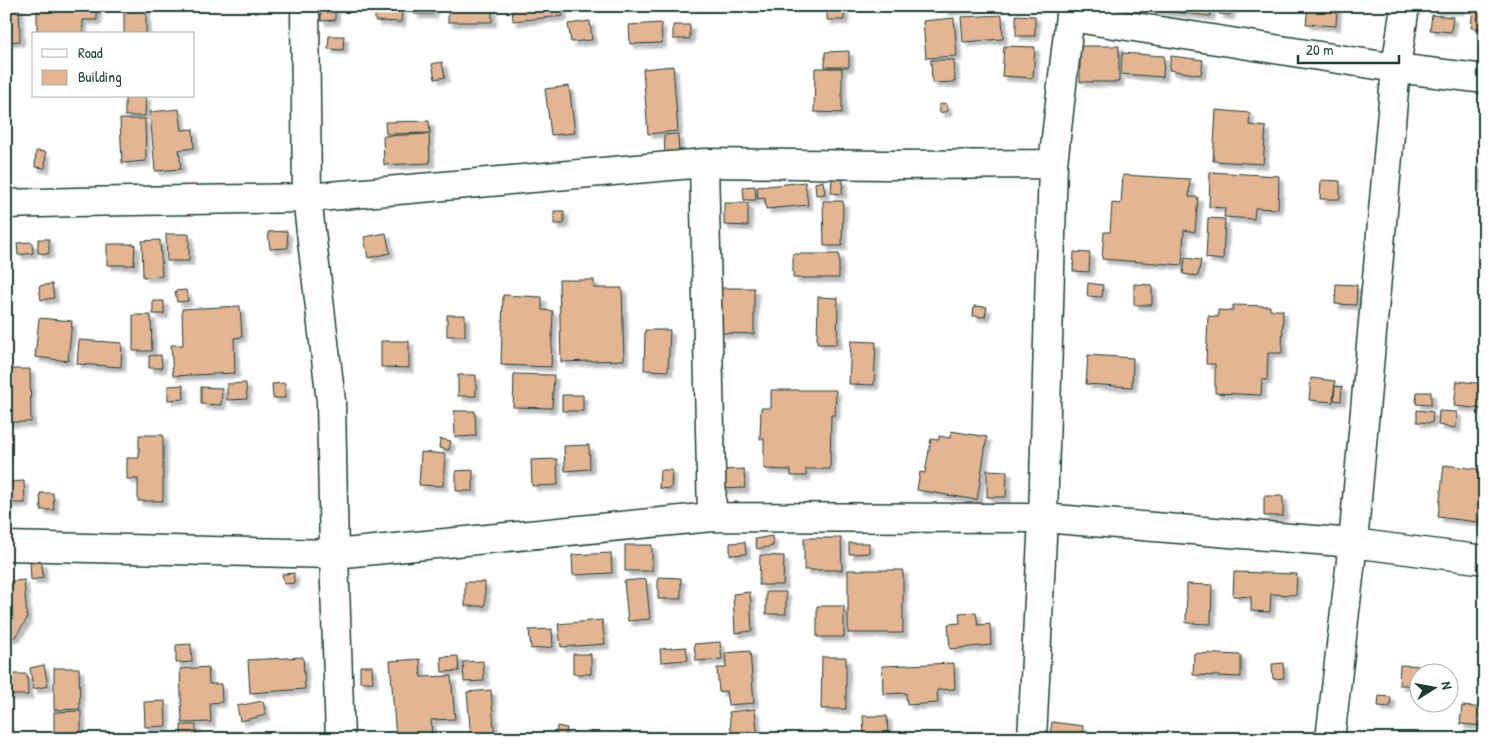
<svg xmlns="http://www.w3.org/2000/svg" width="1491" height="745" font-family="'Patrick Hand',sans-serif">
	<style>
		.building { fill: #e3b593; stroke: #1f3d34; filter: url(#shadow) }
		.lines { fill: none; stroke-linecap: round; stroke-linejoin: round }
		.minor-casing { stroke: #1f3d34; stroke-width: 31 }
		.minor { stroke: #fff; stroke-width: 28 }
	</style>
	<defs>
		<filter id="shadow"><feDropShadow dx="4.5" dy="4.5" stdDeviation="1" flood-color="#0004"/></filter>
	</defs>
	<rect width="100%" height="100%" fill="#fff"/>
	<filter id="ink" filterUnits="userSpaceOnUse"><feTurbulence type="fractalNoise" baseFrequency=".02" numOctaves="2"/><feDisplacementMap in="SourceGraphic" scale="10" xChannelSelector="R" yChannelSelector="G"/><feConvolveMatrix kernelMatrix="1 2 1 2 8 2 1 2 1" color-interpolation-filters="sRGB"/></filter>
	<g filter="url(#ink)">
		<path class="building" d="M 6,6 L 19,6 L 20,41 L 6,42 Z
			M 37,6 L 97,6 L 97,20 L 83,20 L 83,34 L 37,34 Z
			M 124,6 L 146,6 L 146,34 L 124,34 Z
			M 321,6 L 335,6 L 335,20 L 321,21 Z
			M 375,6 L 402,6 L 401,22 L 375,21 Z
			M 414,6 L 433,6 L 433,14 L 414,14 Z
			M 448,6 L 492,6 L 492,22 L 448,22 Z
			M 512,6 L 562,6 L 563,16 L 513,21 Z
			M 827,6 L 844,6 L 844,20 L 827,20 Z
			M 944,6 L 988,6 L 945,11 Z
			M 1148,6 L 1212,6 L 1210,16 L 1147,9 Z
			M 1220,6 L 1232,6 L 1230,15 L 1219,14 Z
			M 1308,6 L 1337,6 L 1336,26 L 1306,24 Z
			M 1434,6 L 1460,6 L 1460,10 L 1434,10 Z
			M 1473,6 L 1485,6 L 1485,29 L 1471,28 Z
			M 1002,15 L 1003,39 L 963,42 L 961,17 Z
			M 1016,15 L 1035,16 L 1035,36 L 1016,36 Z
			M 1432,15 L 1453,17 L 1451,32 L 1430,30 Z
			M 954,18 L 957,56 L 926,58 L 923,21 Z
			M 590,21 L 592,40 L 571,42 L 568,24 Z
			M 661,23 L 662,43 L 630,44 L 629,25 Z
			M 673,25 L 690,25 L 690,39 L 673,39 Z
			M 329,36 L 344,36 L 343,50 L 328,49 Z
			M 1004,46 L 1035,47 L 1033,78 L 1002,76 Z
			M 1080,46 L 1119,46 L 1119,82 L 1080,82 Z
			M 849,51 L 849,67 L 825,67 L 825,52 Z
			M 1122,53 L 1164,56 L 1163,77 L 1121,74 Z
			M 1171,56 L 1203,60 L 1201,75 L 1169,70 Z
			M 931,60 L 954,60 L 955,82 L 932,83 Z
			M 442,62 L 445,77 L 435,79 L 432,64 Z
			M 673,66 L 678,131 L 648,134 L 643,69 Z
			M 815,68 L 842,68 L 842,113 L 814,112 Z
			M 569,86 L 575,133 L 551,135 L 545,89 Z
			M 125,96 L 146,96 L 145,116 L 125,116 Z
			M 946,103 L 948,111 L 940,113 L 939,105 Z
			M 179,109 L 182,130 L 193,129 L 194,148 L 179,150 L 181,169 L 155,171 L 150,112 Z
			M 1216,110 L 1250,113 L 1249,125 L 1266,127 L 1263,164 L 1213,161 Z
			M 120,119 L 145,119 L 146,161 L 122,163 Z
			M 429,121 L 430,133 L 386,134 L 385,122 Z
			M 429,134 L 430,163 L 384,165 L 383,136 Z
			M 678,134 L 679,154 L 665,155 L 664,135 Z
			M 36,151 L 46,152 L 45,168 L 35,167 Z
			M 1481,169 L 1485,169 L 1485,192 L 1481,192 Z
			M 1210,172 L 1279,176 L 1278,209 L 1255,208 L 1254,219 L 1224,217 L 1225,208 L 1209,207 Z
			M 1123,175 L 1190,179 L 1189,197 L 1198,197 L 1195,232 L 1184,230 L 1182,265 L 1102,259 L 1104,232 L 1110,232 L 1112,203 L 1121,204 Z
			M 832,178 L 843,179 L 842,194 L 831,193 Z
			M 1321,180 L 1340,181 L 1340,199 L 1320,199 Z
			M 823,181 L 825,194 L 816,195 L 815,183 Z
			M 805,182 L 808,205 L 766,209 L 765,198 L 758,199 L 757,187 Z
			M 755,186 L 756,200 L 744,200 L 743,187 Z
			M 823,201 L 843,201 L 842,246 L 824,246 Z
			M 724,203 L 748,203 L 748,226 L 724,225 Z
			M 554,211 L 564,211 L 564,224 L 554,224 Z
			M 1208,218 L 1225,219 L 1223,260 L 1206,258 Z
			M 287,231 L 288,248 L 270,249 L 268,232 Z
			M 386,233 L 390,253 L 368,258 L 364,237 Z
			M 166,234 L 189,234 L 189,261 L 167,261 Z
			M 38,239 L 49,239 L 49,254 L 38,253 Z
			M 160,240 L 162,276 L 143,277 L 142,241 Z
			M 32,242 L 33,253 L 18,255 L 17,243 Z
			M 107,244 L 135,244 L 134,265 L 107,265 Z
			M 1074,252 L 1090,253 L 1089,272 L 1073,271 Z
			M 793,254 L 839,254 L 839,278 L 793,278 Z
			M 1185,258 L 1201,260 L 1198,276 L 1183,274 Z
			M 559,280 L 594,280 L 594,288 L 622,288 L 624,360 L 561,362 Z
			M 1088,283 L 1103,285 L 1102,297 L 1087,296 Z
			M 52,284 L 54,298 L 41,300 L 39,286 Z
			M 1134,284 L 1152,285 L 1152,305 L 1134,305 Z
			M 1336,284 L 1357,285 L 1356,305 L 1335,304 Z
			M 721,288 L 754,288 L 754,334 L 720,333 Z
			M 186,290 L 188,301 L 177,302 L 175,291 Z
			M 503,295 L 542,297 L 542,310 L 553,311 L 551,367 L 501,365 Z
			M 818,297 L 838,298 L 837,344 L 817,344 Z
			M 153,301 L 164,301 L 164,314 L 153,314 Z
			M 1233,305 L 1270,306 L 1270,310 L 1283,310 L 1282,353 L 1268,353 L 1267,380 L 1262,380 L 1261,395 L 1215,393 L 1215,364 L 1206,364 L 1208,316 L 1218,317 L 1218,310 L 1233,311 Z
			M 240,306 L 242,337 L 234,338 L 235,373 L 173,376 L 171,345 L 183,345 L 182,309 Z
			M 974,306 L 987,307 L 985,317 L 973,316 Z
			M 133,315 L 151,315 L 152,351 L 133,351 Z
			M 447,315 L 465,315 L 465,336 L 447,336 Z
			M 39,318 L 72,321 L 68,361 L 35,357 Z
			M 645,330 L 670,330 L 668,371 L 644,370 Z
			M 79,340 L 122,343 L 121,367 L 77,364 Z
			M 381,341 L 409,341 L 409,368 L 381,367 Z
			M 851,341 L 876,342 L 874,385 L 849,384 Z
			M 161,355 L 162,368 L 149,368 L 149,356 Z
			M 1088,355 L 1133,358 L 1132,387 L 1086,384 Z
			M 6,369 L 30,369 L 31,422 L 6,422 Z
			M 514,374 L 554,375 L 552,408 L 513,407 Z
			M 458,375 L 476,375 L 476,396 L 458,396 Z
			M 1311,378 L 1335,381 L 1333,402 L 1309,400 Z
			M 1457,381 L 1485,384 L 1485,409 L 1454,406 Z
			M 246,383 L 247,399 L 227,400 L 227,384 Z
			M 285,383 L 285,398 L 273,398 L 272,384 Z
			M 183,385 L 184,399 L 168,400 L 168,386 Z
			M 1335,386 L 1342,387 L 1341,401 L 1334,400 Z
			M 201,387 L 222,388 L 221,405 L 201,404 Z
			M 771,390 L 836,390 L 835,415 L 831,415 L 830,469 L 806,469 L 806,476 L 791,476 L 791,470 L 764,469 L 764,439 L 760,439 L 761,408 L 771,408 Z
			M 1417,392 L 1431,392 L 1431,405 L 1416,404 Z
			M 562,395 L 583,395 L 583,411 L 562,411 Z
			M 1417,410 L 1433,412 L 1432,423 L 1417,422 Z
			M 454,411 L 475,411 L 476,436 L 455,437 Z
			M 1439,411 L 1457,412 L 1456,428 L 1438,425 Z
			M 951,431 L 987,437 L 977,500 L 917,490 L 920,472 L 925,473 L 931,439 L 939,440 L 939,436 L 950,438 Z
			M 139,435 L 163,435 L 163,501 L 138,501 L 138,479 L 127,479 L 127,458 L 139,458 Z
			M 440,439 L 451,441 L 449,450 L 439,448 Z
			M 589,445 L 590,469 L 565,471 L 564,446 Z
			M 421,452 L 445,454 L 443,486 L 419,485 Z
			M 557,459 L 558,485 L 532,486 L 531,460 Z
			M 1444,465 L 1485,470 L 1485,523 L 1438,517 Z
			M 744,469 L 745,488 L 720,489 L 720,470 Z
			M 473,470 L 473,491 L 456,491 L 456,471 Z
			M 660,470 L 672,470 L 671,489 L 659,488 Z
			M 987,470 L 1007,471 L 1006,497 L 987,497 Z
			M 24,481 L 25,503 L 7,503 L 6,482 Z
			M 40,493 L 53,493 L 54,510 L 41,510 Z
			M 1264,496 L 1283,496 L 1283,516 L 1264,516 Z
			M 772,536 L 773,546 L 757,549 L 755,539 Z
			M 804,538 L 841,538 L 842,570 L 804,570 Z
			M 745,542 L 746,554 L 730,555 L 730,543 Z
			M 849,543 L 869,543 L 869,553 L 849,554 Z
			M 625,545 L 652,545 L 652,571 L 625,571 Z
			M 611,553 L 612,573 L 573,575 L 572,555 Z
			M 760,555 L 784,556 L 783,585 L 759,585 Z
			M 42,562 L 43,578 L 31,580 L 30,563 Z
			M 848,570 L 903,570 L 903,633 L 848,633 Z
			M 1234,572 L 1297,574 L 1296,595 L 1271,594 L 1270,612 L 1251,611 L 1251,597 L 1233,596 Z
			M 294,573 L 294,583 L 284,584 L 282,574 Z
			M 658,577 L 681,578 L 681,599 L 658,599 Z
			M 646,579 L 650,619 L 628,621 L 624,581 Z
			M 24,580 L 27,619 L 15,637 L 6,638 L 6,582 Z
			M 465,582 L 485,582 L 485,606 L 465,606 Z
			M 1187,584 L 1212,585 L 1211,624 L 1186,623 Z
			M 750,592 L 752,631 L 735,633 L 733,594 Z
			M 766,592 L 786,592 L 786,614 L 766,614 Z
			M 817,606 L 844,606 L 844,637 L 817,637 Z
			M 976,612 L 978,625 L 990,624 L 991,645 L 950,649 L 948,624 L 960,623 L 959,613 Z
			M 602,620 L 605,644 L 561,647 L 558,624 Z
			M 552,629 L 553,647 L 531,649 L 529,630 Z
			M 720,642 L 722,659 L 696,661 L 694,644 Z
			M 191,644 L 192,662 L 176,663 L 176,645 Z
			M 686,647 L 688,660 L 661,662 L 660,649 Z
			M 750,651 L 754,703 L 728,705 L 726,691 L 719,692 L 717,668 L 726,668 L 725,653 Z
			M 1194,653 L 1241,655 L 1241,677 L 1193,675 Z
			M 573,654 L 591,654 L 591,674 L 573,674 Z
			M 458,656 L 459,671 L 442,672 L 441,657 Z
			M 303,657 L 305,689 L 250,693 L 248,660 Z
			M 822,657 L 846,657 L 846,709 L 821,709 Z
			M 420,659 L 421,677 L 451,676 L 455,719 L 431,720 L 432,739 L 396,739 L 390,661 Z
			M 483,661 L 484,681 L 464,682 L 463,662 Z
			M 954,663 L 955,689 L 937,690 L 938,703 L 907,705 L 906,693 L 883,694 L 882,666 Z
			M 1283,663 L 1284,678 L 1273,679 L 1272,664 Z
			M 44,665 L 48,686 L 33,689 L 30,668 Z
			M 1400,665 L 1424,666 L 1424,672 L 1418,672 L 1418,685 L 1399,685 Z
			M 360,666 L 372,666 L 373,682 L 360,682 Z
			M 208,667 L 209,684 L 221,684 L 222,702 L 210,703 L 211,722 L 182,723 L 180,669 Z
			M 54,668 L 79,668 L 80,709 L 54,710 Z
			M 6,674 L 27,674 L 28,695 L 6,695 Z
			M 491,690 L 495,739 L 471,739 L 467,692 Z
			M 1379,696 L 1391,697 L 1390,707 L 1378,706 Z
			M 165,701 L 166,726 L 145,727 L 144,702 Z
			M 263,701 L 266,715 L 240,721 L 237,706 Z
			M 1462,706 L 1485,708 L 1485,726 L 1460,724 Z
			M 755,709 L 758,739 L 732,739 L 729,712 Z
			M 81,711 L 81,739 L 54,739 L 54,712 Z
			M 863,716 L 887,716 L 888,739 L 864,739 Z
			M 1052,722 L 1083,726 L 1082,739 L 1049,739 Z
			M 181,725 L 196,725 L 196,738 L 181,739 Z
			M 557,726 L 567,728 L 565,737 L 556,736 Z"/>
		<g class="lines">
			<defs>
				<path id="minor" d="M 305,6 L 307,198 L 331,401 L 334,554 L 340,739
					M 1070,17 L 1396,68 L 1485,79
					M 704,163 L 712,517
					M 6,204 L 75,202 L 307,198 L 704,163 L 887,165 L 1053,164
					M 6,546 L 334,554 L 712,517 L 1043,518 L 1353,543 L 1485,560
					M 1032,739 L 1043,518 L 1053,164 L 1071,6
					M 1330,739 L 1353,543 L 1396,68 L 1405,6"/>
			</defs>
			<use href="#minor" class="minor-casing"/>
			<use href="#minor" class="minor"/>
		</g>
	</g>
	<rect width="1491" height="745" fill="none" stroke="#fff" stroke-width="25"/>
	<rect x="12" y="12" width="1466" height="720" fill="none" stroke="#1f3d34" stroke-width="2" filter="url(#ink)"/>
	<rect x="32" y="32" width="162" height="65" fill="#ffffff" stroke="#a5b1ae"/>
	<rect x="42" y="49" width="25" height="8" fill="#ffffff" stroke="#a5b1ae"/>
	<text x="78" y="58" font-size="15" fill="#1f3d34">Road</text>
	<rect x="42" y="70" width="25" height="15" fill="#e3b593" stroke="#a5b1ae"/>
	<text x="78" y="82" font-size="15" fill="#1f3d34">Building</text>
	<g transform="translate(1434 688) rotate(79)"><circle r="24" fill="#ffffff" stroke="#a5b1ae"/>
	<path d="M0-4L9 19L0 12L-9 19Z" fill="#1f3d34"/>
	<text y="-8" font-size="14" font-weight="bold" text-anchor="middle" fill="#1f3d34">N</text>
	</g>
	<path d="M1298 55v8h101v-8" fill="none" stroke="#1f3d34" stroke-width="2.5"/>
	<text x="1306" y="55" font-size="15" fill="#1f3d34" stroke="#ffffff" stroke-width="4" paint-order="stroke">20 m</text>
</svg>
